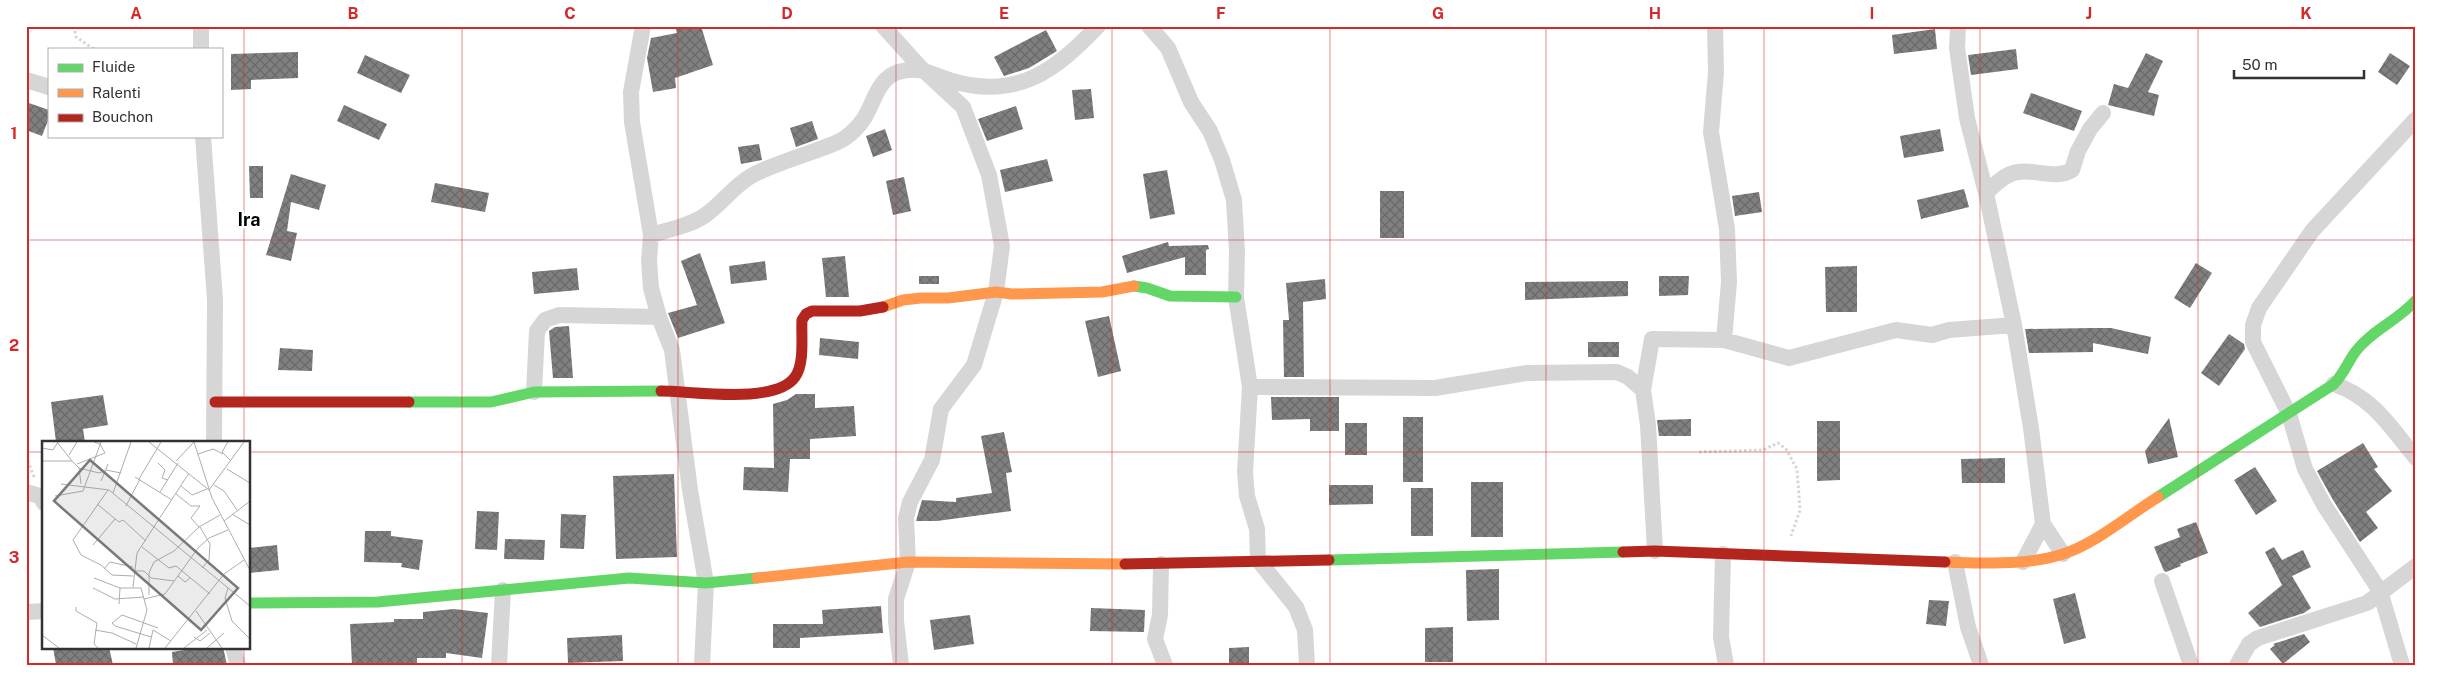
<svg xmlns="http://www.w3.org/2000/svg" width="2442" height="691" font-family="'Public Sans',sans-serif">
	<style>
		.building { fill: url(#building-cross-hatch) }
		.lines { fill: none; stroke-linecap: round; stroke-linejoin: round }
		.path { stroke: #d6d6d6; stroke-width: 3; stroke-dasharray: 2.5 2.5; stroke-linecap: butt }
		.street { stroke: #d6d6d6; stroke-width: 16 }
		.fast { stroke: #63d668; stroke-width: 11 }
		.slow { stroke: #ff974d; stroke-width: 11 }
		.jam { stroke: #b3261e; stroke-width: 11 }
		.grid { fill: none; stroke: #d62828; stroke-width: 1; stroke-opacity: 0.55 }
		.labels { text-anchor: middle; stroke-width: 5; stroke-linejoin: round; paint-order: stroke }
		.district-label { font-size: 18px; font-weight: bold; fill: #000; stroke: #fff }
		.inset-road { fill: none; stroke: #adadad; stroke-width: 1 }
		.view { fill: #7a7a7a; fill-opacity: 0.15; stroke: #7a7a7a; stroke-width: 2.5 }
		.inset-edge { fill: none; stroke: #323232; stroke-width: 2.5 }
		.neatline { fill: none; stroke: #d62828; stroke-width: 2 }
		.grid-label { font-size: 16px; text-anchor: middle; font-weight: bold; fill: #d62828 }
	</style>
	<defs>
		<pattern id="building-cross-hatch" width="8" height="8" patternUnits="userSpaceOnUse" patternTransform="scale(1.25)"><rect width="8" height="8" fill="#808080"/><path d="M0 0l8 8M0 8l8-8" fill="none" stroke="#696969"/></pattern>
	</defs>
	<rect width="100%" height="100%" fill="#fff"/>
	<path class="building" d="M 675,26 L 701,26 L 713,65 L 675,78 L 676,88 L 653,92 L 647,58 L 651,38 L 677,33 Z
		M 1935,29 L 1937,49 L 1894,54 L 1892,35 Z
		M 1046,30 L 1057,51 L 1029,68 L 1004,76 L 994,57 Z
		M 2016,49 L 2018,69 L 1971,75 L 1968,55 Z
		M 298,52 L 298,78 L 251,80 L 251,89 L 231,90 L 231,54 Z
		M 2146,53 L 2163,61 L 2148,92 L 2159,95 L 2154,116 L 2108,105 L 2114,84 L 2128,88 Z
		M 2390,53 L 2410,66 L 2397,85 L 2378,72 Z
		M 365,55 L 410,75 L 401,93 L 357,73 Z
		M 1091,89 L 1094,118 L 1075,120 L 1072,90 Z
		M 2031,93 L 2082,111 L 2074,131 L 2023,113 Z
		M 26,102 L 49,110 L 49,118 L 42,136 L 26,130 Z
		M 344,105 L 387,124 L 379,140 L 337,121 Z
		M 1016,106 L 1023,129 L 987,141 L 978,119 Z
		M 812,121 L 818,139 L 796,147 L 790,128 Z
		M 885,129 L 892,150 L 873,157 L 866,136 Z
		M 1940,129 L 1944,151 L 1904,158 L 1900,136 Z
		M 759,144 L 762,160 L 741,164 L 738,147 Z
		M 1047,159 L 1053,181 L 1005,192 L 1000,170 Z
		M 249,166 L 263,166 L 263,198 L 250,198 Z
		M 1167,170 L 1175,214 L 1150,219 L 1143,174 Z
		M 291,174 L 326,185 L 319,210 L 291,202 L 287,231 L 297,233 L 291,261 L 266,255 Z
		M 904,177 L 911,211 L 893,215 L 886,181 Z
		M 435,183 L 489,193 L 485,212 L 431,202 Z
		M 1964,189 L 1969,207 L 1921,219 L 1917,200 Z
		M 1380,191 L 1404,191 L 1404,238 L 1380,238 Z
		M 1759,192 L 1762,212 L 1735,216 L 1732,196 Z
		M 1168,242 L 1169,246 L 1208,245 L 1209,249 L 1206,250 L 1206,275 L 1185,275 L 1185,257 L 1127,273 L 1122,256 Z
		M 700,253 L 725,323 L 678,338 L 668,313 L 697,305 L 681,261 Z
		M 845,256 L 849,297 L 826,297 L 822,258 Z
		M 765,261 L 767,280 L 731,284 L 729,266 Z
		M 2196,263 L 2212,273 L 2190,308 L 2174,298 Z
		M 1857,266 L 1857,312 L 1826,312 L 1825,267 Z
		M 577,268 L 579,290 L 534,294 L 532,272 Z
		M 919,276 L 939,276 L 939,284 L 919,284 Z
		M 1659,276 L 1689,276 L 1688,295 L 1659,296 Z
		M 1325,279 L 1326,299 L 1303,302 L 1304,377 L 1284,377 L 1283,320 L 1289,320 L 1286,283 Z
		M 1628,281 L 1628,296 L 1525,300 L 1525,282 Z
		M 1109,316 L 1121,371 L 1098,377 L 1085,321 Z
		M 569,326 L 573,378 L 553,378 L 549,331 L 555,327 Z
		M 2093,328 L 2111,328 L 2151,337 L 2148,354 L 2093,343 L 2093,352 L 2029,353 L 2025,329 Z
		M 2229,334 L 2244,344 L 2245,349 L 2219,386 L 2201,373 Z
		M 820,338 L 859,342 L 858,359 L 819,355 Z
		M 1588,342 L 1619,342 L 1619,357 L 1588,357 Z
		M 280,348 L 313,350 L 312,371 L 278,370 Z
		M 796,394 L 815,394 L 815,408 L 854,406 L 856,436 L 810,439 L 810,459 L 790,459 L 788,492 L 743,490 L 744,467 L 774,468 L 773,404 L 787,400 Z
		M 103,395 L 108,425 L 83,429 L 85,442 L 56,442 L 51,402 Z
		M 1271,397 L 1339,397 L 1339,431 L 1310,431 L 1310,419 L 1272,420 Z
		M 1403,417 L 1423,417 L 1423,482 L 1403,482 Z
		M 2169,418 L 2178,457 L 2148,464 L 2145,451 Z
		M 1691,419 L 1691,436 L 1659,436 L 1657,420 Z
		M 1817,421 L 1840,421 L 1840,480 L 1817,481 Z
		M 1345,423 L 1367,423 L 1367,455 L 1345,455 Z
		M 1004,432 L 1012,472 L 1006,473 L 1011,511 L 937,521 L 916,521 L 922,500 L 956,502 L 956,498 L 992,493 L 981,436 Z
		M 2363,443 L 2378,467 L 2374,469 L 2392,491 L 2366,512 L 2378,528 L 2360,542 L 2333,500 L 2317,471 Z
		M 2005,458 L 2005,483 L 1962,483 L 1961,459 Z
		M 2255,467 L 2277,501 L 2256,515 L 2234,480 Z
		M 674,474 L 677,557 L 616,559 L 613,476 Z
		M 1471,482 L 1503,482 L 1503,537 L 1471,537 Z
		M 1329,485 L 1373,485 L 1373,504 L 1329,505 Z
		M 1411,488 L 1433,488 L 1433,536 L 1411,536 Z
		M 477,511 L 499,512 L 497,550 L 475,549 Z
		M 561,514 L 586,515 L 584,549 L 560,548 Z
		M 2196,522 L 2208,553 L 2180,564 L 2181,566 L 2166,572 L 2164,571 L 2154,547 L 2180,537 L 2177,529 Z
		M 365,531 L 391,531 L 391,536 L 423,540 L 419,570 L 401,567 L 402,563 L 364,562 Z
		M 505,539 L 545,540 L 544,560 L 504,559 Z
		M 277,545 L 279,570 L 249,573 L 249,548 Z
		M 2274,547 L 2282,560 L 2303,550 L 2311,567 L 2292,576 L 2311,608 L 2304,613 L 2260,627 L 2248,613 L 2282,585 L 2265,552 Z
		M 1499,569 L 1499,620 L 1467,621 L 1466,570 Z
		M 2075,593 L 2086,638 L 2064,644 L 2053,599 Z
		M 1929,600 L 1949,601 L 1946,626 L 1926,624 Z
		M 881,606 L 883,633 L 800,638 L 800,648 L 773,648 L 773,624 L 823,624 L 822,610 Z
		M 1091,608 L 1145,610 L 1144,632 L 1090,631 Z
		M 454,609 L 488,613 L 482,658 L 446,653 L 446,658 L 417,658 L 417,665 L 352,665 L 350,624 L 394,622 L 394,619 L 423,619 L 423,612 Z
		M 970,615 L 974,644 L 934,650 L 930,620 Z
		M 1453,627 L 1453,662 L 1425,662 L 1425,628 Z
		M 2304,634 L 2310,642 L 2283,664 L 2270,649 L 2275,645 L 2273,644 Z
		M 622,635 L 623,661 L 568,663 L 567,638 Z
		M 53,647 L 109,647 L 113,665 L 56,665 Z
		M 203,647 L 223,647 L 227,665 L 173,665 L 172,652 Z
		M 1249,647 L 1249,665 L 1229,665 L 1229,648 Z"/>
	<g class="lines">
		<path class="path" d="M 74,26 L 76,37 L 94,49
			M 1699,452 L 1763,450 L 1778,443 L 1786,449 L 1797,469 L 1800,510 L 1791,536
			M 26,456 L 34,477"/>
		<path class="street" d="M 201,26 L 201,49
			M 643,26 L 631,92 L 632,122 L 651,235 L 649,261 L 651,288 L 659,317 L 672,350 L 690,490 L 706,583 L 702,665
			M 883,26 L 921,68 L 963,107 L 989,175 L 1002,246 L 996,292 L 974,365 L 941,409 L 932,460 L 910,502 L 906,518 L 908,562 L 896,599 L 896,621 L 901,665
			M 1149,26 L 1168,48 L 1191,102 L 1210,131 L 1222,160 L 1234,200 L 1237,252 L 1236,297 L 1250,387 L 1245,472 L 1247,496 L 1257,529 L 1258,560 L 1296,607 L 1305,630 L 1307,665
			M 1715,26 L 1716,72 L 1711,132 L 1727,229 L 1729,282 L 1724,340
			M 1958,26 L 1957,48 L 1967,118 L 1986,193 L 2014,325 L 2031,428 L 2043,524 L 2023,562
			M 26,80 L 49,87
			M 203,136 L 215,300 L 214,442
			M 1986,193 C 1994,185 2006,173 2018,172 C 2036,169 2056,180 2072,170 L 2078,151 L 2090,129 L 2103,113
			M 651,235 C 667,230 690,226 704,216 C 722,204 734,185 753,175 C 774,164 799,157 820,149 C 828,146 838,143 845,138 C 852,133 858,127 863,120 C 874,104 877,79 898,72 C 922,65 931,75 952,81 C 1017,100 1055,71 1098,26
			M 2334,384 C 2374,398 2390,427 2416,458
			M 1250,387 L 1435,388 L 1527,373 L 1617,372 L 1628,377 L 1643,390 L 1652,339 L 1724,340 L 1789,358 L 1896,330 L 1932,335 L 1949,330 L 2014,325
			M 1643,390 L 1648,425 L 1655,551
			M 534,392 L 537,331 L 545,320 L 559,315 L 659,317
			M 26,492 L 40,496 L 44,503
			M 2043,524 L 2063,554
			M 1723,554 L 1721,637 L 1726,665
			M 1955,562 L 1968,627 L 1981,665
			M 1161,564 L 1160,615 L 1155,639 L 1165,665
			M 2162,581 L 2191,665
			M 26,612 L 44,611
			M 233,647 L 238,665
			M 499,665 L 503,590
			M 2237,665 L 2249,644 L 2258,638 L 2367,603 L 2416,566
			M 2402,665 L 2380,591 L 2324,505 L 2305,469 L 2289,414 L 2253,342 L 2253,325 L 2259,308 L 2312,231 L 2416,119"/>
		<path class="fast" d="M 1134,286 L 1147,288 L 1170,296 L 1236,297
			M 409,402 L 491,402 L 534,392 L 661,391
			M 2158,497 L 2334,384 C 2345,372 2347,363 2356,351 C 2372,330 2399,320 2416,300
			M 1329,560 L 1623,552
			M 249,603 L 378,602 L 629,578 L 706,583 L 757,578"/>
		<path class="slow" d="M 883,307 L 903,300 L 921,298 L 948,298 L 996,292 L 1012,294 L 1102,292 L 1134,286
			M 1945,562 C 1983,563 2026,566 2063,554 C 2095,544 2129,515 2158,497
			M 757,578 L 908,562 L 1125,564"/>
		<path class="jam" d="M 661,391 C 693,391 775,405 795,377 C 805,363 801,336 802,320 L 806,314 L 812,311 L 860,311 L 883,307
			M 215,402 L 409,402
			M 1623,552 L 1655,551 L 1945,562
			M 1125,564 L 1329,560"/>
	</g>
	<path class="grid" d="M 244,26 L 244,442M 462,26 L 462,665M 678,26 L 678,665M 896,26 L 896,665M 1112,26 L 1112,665M 1330,26 L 1330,665M 1546,26 L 1546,665M 1764,26 L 1764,665M 1980,26 L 1980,665M 2198,26 L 2198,665M 26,240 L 2416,240M 26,452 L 44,452M 249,452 L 2416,452M 244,647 L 244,665"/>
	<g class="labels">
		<g class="district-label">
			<text x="249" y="226">Ira</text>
		</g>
	</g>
	<g transform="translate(42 441)">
		<rect width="208" height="208" fill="#fff"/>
		<path class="inset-road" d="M 15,1 L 30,20M 107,1 L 167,49 L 202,1M 186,1 L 180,11 L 189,20M 0,7 L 11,9 L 16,1M 156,13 L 171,8 L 181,13M 27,14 L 35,1M 0,20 L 30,20 L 37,27 L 57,32 L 63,30M 134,20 L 152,1 L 170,57 L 208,129M 116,22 L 123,29 L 120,37 L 126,39M 35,23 L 63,12 L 58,3 L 52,1M 37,27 L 39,43M 185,28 L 208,42M 64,29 L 79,32M 93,36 L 130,59M 97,38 L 119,1M 59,40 L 66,23M 19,43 L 67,49 L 208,165M 172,44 L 182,50 L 195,69M 139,45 L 150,54 L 165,48M 66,49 L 31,99 L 39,114 L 59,124 L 70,134 L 91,135M 118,51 L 136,22M 71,52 L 89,1M 134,53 L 149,65 L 158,65 L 149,77 L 157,86M 13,55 L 41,50 L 59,1M 55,63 L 77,81 L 81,79 L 104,100M 84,65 L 98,38M 190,73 L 208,84M 117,78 L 141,99M 182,80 L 208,60M 158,86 L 168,103 L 167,119 L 160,127M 51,104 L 73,78M 100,106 L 127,127 L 134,125 L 168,153M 62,128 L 68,121 L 91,126M 92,130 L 102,130 L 109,137 L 132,140M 136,135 L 143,141 L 148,137M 52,137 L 78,147 L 99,147 L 105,169 L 94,207M 91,146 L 95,112 L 147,32M 51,147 L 73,158 L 102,156M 186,147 L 183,157 L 190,180 L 208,198M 107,154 L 107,132 L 112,121 L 132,110 L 157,86 L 178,74M 102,158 L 123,153 L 156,107 L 167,97 L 186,89M 77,163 L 78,147M 34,166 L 34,170 L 55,182 L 52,203 L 56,207M 154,170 L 180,207M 53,189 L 70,192 L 94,203M 0,194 L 17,207M 109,196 L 73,185 L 70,182 L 80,174 L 116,187M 152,196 L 158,200 L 168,192M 107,207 L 111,189 L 129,200M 123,207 L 182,133 L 202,119M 142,207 L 165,189M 165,207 L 182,192"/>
		<path class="view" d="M 48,19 L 196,147 L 159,189 L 12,60 Z"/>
		<rect width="208" height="208" class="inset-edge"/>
	</g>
	<rect width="2442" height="691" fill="none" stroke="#ffffff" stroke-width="55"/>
	<rect x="48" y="48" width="175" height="90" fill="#ffffff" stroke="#adadad"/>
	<rect x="58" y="64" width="25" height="8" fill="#63d668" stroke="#adadad"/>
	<text x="92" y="72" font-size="15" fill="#323232">Fluide</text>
	<rect x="58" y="89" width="25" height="8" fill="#ff974d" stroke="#adadad"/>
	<text x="92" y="98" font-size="15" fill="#323232">Ralenti</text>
	<rect x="58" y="114" width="25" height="8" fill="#b3261e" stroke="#adadad"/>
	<text x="92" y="122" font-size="15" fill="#323232">Bouchon</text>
	<path d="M2234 70v8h130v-8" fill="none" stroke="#323232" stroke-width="2.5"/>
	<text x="2242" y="70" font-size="15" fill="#323232" stroke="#ffffff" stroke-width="4" paint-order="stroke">50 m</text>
	<rect x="28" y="28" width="2386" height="636" class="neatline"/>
	<g class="grid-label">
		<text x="136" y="19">A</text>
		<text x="353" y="19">B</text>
		<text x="570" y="19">C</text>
		<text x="787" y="19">D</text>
		<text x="1004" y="19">E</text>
		<text x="1221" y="19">F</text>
		<text x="1438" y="19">G</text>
		<text x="1655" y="19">H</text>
		<text x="1872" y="19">I</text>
		<text x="2089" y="19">J</text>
		<text x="2306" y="19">K</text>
		<text x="14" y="139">1</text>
		<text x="14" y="351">2</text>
		<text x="14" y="563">3</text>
	</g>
</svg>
